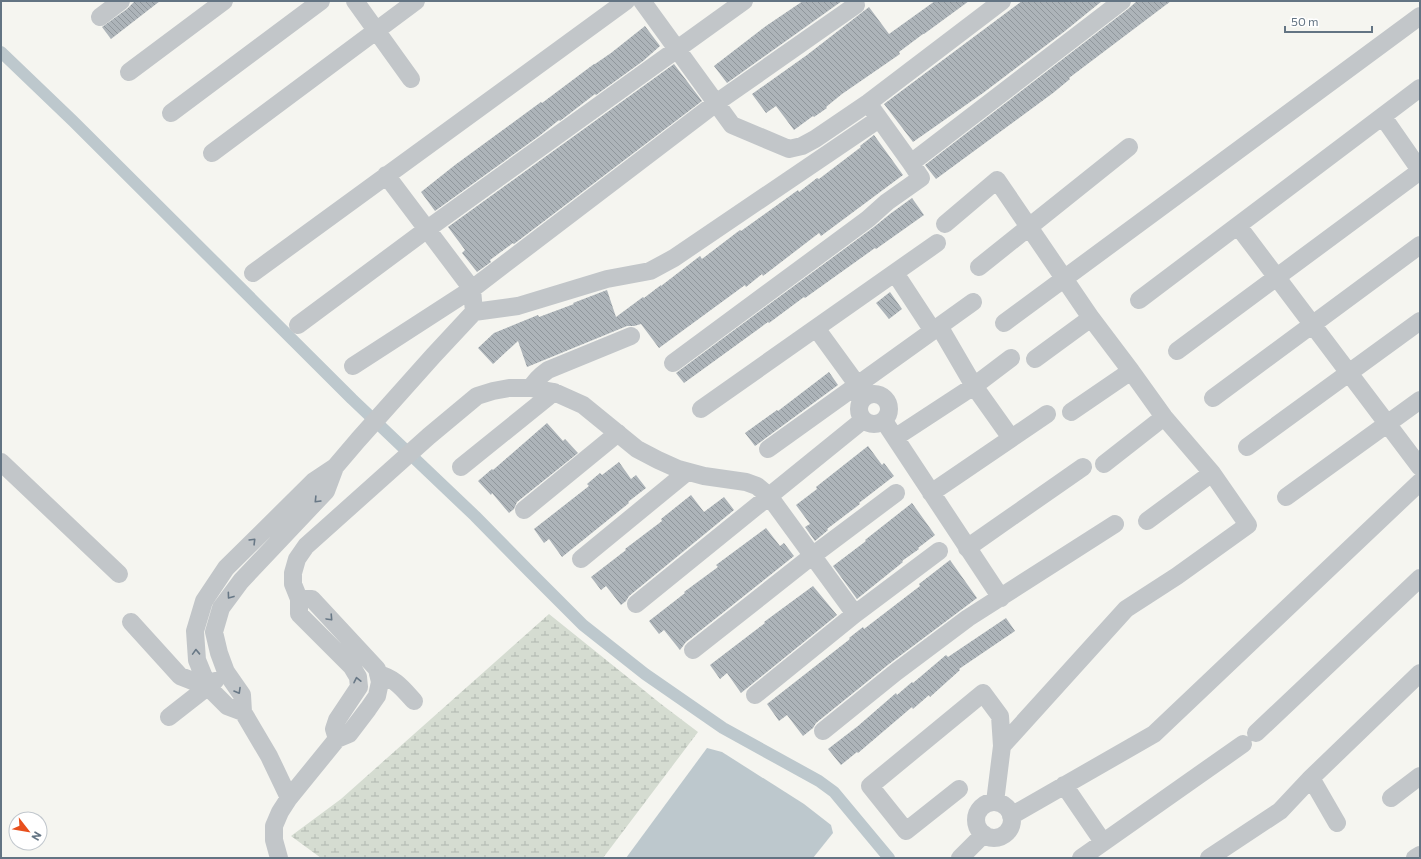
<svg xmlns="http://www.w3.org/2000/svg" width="1421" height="859" font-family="Commissioner,sans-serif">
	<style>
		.wetland { fill: url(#wetland-marsh) }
		.water { fill: #bdc8cd }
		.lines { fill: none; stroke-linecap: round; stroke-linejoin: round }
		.canal { stroke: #bdc8cd; stroke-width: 12 }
		.building { fill: url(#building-back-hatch) }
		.minor { stroke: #c2c6c9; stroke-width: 18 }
		.oneway { stroke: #687886 }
	</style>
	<defs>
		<pattern id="wetland-marsh" width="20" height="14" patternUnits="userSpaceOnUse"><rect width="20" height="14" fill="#d5dcd1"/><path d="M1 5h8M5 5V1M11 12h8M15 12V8" fill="none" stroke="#b0b7af"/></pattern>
		<pattern id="building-back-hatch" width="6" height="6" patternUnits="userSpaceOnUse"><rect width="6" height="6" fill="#adb4b9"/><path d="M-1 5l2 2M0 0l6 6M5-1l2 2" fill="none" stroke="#90979c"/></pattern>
	</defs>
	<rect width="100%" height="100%" fill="#f5f5f0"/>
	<path class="wetland" d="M 549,614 L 661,704 L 698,732 L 603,858 L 321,858 L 291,836 L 341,799 Z"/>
	<path class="water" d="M 707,748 L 722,752 L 804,804 L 831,825 L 833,833 L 813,858 L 626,858 Z"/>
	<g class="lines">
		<path class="canal" d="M 1,52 L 73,121 L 352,399 L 475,516 L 530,572 L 583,625 L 645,674 L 723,728 L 819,781 L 834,792 L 889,858"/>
	</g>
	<path class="building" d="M 135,1 L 160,1 L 111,39 L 102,27 L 127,9 Z
		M 803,1 L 842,1 L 727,83 L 714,66 L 766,26 Z
		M 935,1 L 969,1 L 924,34 L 923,34 L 899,52 L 900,54 L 842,94 L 826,107 L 827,108 L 814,117 L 813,116 L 794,130 L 776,106 L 766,113 L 752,94 L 807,55 L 869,7 L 889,34 Z
		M 1022,1 L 1102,1 L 1065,31 L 983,93 L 913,142 L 884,104 Z
		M 1137,1 L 1171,1 L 1069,78 L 1070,79 L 1053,93 L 936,179 L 925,165 L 1128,9 Z
		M 645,26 L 660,46 L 643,61 L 596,95 L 595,94 L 560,121 L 559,120 L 539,136 L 435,211 L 421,192 L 455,165 L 541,102 L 542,103 L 594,64 L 595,64 L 611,53 Z
		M 674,64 L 702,101 L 514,244 L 513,243 L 490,260 L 491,262 L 477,272 L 462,253 L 465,250 L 448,227 Z
		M 874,135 L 903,175 L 821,236 L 819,233 L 763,276 L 762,274 L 746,287 L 745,285 L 659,348 L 641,324 L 634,326 L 627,326 L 527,367 L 518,341 L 493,364 L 478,348 L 494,333 L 538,315 L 539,317 L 574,304 L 573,303 L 607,290 L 616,317 L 643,297 L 644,298 L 661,285 L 661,286 L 700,256 L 702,259 L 740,230 L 741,231 L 798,190 L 799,192 L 817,178 L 819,179 L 861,147 L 860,146 Z
		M 912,198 L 924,215 L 876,249 L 875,248 L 805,298 L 804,297 L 769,323 L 768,322 L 684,383 L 676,373 L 874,227 L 890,214 Z
		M 890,292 L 902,309 L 889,319 L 876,303 Z
		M 829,372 L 838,385 L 755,446 L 745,433 L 777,410 L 778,411 Z
		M 547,423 L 563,441 L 565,439 L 578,453 L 517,502 L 514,509 L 509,513 L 492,493 L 491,495 L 478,481 L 492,469 L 493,470 Z
		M 868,446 L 882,465 L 884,463 L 894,476 L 859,503 L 860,504 L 827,529 L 828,530 L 815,541 L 805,527 L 810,524 L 796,505 L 817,489 L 816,487 Z
		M 619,462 L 631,479 L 636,475 L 646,488 L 628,502 L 629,503 L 562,557 L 549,539 L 544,543 L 534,529 L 589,486 L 587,484 L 600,473 L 602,475 Z
		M 691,495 L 704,512 L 724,497 L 734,510 L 629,596 L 626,601 L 621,605 L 606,586 L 601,590 L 591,577 L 626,550 L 625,549 L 662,521 L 661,519 Z
		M 912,503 L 935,535 L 918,548 L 919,549 L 902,561 L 903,562 L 857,599 L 833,566 L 866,541 L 865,540 Z
		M 766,528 L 780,546 L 784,543 L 794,556 L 686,642 L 680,650 L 664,630 L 659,634 L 649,621 L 685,593 L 684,592 L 718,567 L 716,565 Z
		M 950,560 L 977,598 L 889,664 L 816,723 L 813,728 L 803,736 L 787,715 L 779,721 L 767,704 L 850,639 L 849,638 L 863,627 L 864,629 L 920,586 L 919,584 Z
		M 813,586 L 837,615 L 741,693 L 727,673 L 720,679 L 710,665 L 765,623 L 764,622 Z
		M 1006,618 L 1015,631 L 959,669 L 960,670 L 930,697 L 929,695 L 913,709 L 912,707 L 858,753 L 857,752 L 841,765 L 828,749 L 858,726 L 896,693 L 897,695 L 912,682 L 913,683 L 946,655 L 948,657 Z"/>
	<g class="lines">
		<path class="minor" d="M 355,1 L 411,79
			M 642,1 L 732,125 L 789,149 L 802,146 L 815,139 L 868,103 L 1002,1
			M 100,17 L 121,1
			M 129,72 L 224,1
			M 873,110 L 911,163
			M 171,113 L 321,1
			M 1383,117 L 1420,170
			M 212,153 L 416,1
			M 945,224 L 997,180 L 1091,318
			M 1238,226 L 1420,467
			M 979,267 L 1129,147
			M 253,273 L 626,1
			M 895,273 L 933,331
			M 1139,300 L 1420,88
			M 474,312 L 518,306 L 607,279 L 650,271 L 674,258 L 879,119
			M 1004,323 L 1420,16
			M 298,325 L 426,230 L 744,1
			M 939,326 L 974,386 L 1011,438
			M 816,328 L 864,394
			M 1177,351 L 1420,171
			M 673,363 L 868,219 L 887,202 L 921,178 L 911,163 L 1122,1
			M 353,366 L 472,289 L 716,103 L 856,5
			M 531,388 C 535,380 541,375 548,370 L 631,336
			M859 409a15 15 0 1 1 30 0a15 15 0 1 1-30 0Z
			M 1213,398 L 1420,245
			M 701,409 L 937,243
			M 1071,412 L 1131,371
			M 884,421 L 1001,598
			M 896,437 L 974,386 L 1011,358
			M 1247,447 L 1420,321
			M 768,449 L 973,302
			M 1,462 L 119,574
			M 1104,464 L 1164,417
			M 461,467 L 554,392
			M 931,493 L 1047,414
			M 1286,497 L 1420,400
			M 524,510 L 618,433
			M 1147,521 L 1212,473
			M 967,548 L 1083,467
			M 581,559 L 687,472
			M 636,604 L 863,420
			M 131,622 L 180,676 L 208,687
			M 693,650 L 812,556 L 896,493
			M 378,674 C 395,678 403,689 414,701
			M 755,695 L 855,614 L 939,551
			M 243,712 L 227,706 L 208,687 L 197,660 L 195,631 L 204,601 L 226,568 L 314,481 L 335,467 L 358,440 L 433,356 L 474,312 L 472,289 L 386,175
			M 169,717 L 215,681
			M 823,731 L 896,672 L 968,618 L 1115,524
			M 1256,733 L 1420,578
			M 337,739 L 334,729 L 337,720 L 359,687 L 358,677 L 352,667 L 299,614 L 299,599 L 293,584 L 293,573 L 297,559 L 306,546 L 429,436 L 477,396 L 493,391 L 509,388 L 531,388 L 554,392 L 583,405 L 637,449 L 658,460 L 678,469 L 704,476 L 746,482 L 757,486 L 769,496 L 855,614
			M 1311,778 L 1337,823
			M 1064,785 L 1103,842
			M 959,789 L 906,831 L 870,786 L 983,693 L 1000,716 L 1002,746
			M 289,798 L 269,756 L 243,712 L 242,695 L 226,672 L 219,653 L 214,632 L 221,608 L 241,581 L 326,491 L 335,467
			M 1391,798 L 1420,776
			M 995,802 L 1002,746 L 1126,609 L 1177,576 L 1248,525 L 1212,473 L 1164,417 L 1131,371 L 1091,318 L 1035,359
			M976 820a18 18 0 1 1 36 0a18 18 0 1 1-36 0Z
			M 1011,816 L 1154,734 L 1420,482
			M 279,858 L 274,840 L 274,826 L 280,812 L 289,798 L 337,739 L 349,734 L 368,709 L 377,696 L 380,682 L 377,669 L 312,599 L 299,599
			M 960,858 L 984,834
			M 1081,858 L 1243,744
			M 1209,858 L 1280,811 L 1311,778 L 1420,673
			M 1415,858 L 1420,855"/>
	</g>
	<defs><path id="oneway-chevron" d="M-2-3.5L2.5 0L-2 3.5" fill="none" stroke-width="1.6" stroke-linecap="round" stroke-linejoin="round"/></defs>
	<g class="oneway">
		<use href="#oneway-chevron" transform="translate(317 500) rotate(134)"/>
		<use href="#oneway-chevron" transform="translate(253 541) rotate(-45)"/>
		<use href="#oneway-chevron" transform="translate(230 596) rotate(126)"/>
		<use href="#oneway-chevron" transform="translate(330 618) rotate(47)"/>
		<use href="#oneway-chevron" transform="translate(196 652) rotate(-92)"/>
		<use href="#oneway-chevron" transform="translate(357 680) rotate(-102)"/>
		<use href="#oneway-chevron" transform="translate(238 691) rotate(60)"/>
	</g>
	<rect width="1421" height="859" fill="none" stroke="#637483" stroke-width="4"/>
	<g transform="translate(28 831) rotate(121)"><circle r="19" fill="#ffffff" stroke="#c1c7cd"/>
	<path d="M0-3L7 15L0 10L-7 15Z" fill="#e84f1d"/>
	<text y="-6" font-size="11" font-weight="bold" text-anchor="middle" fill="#637483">N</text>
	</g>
	<path d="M1285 26v6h87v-6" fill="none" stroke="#637483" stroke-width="2"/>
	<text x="1291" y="26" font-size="12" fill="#637483" stroke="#ffffff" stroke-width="3" paint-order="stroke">50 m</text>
</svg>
